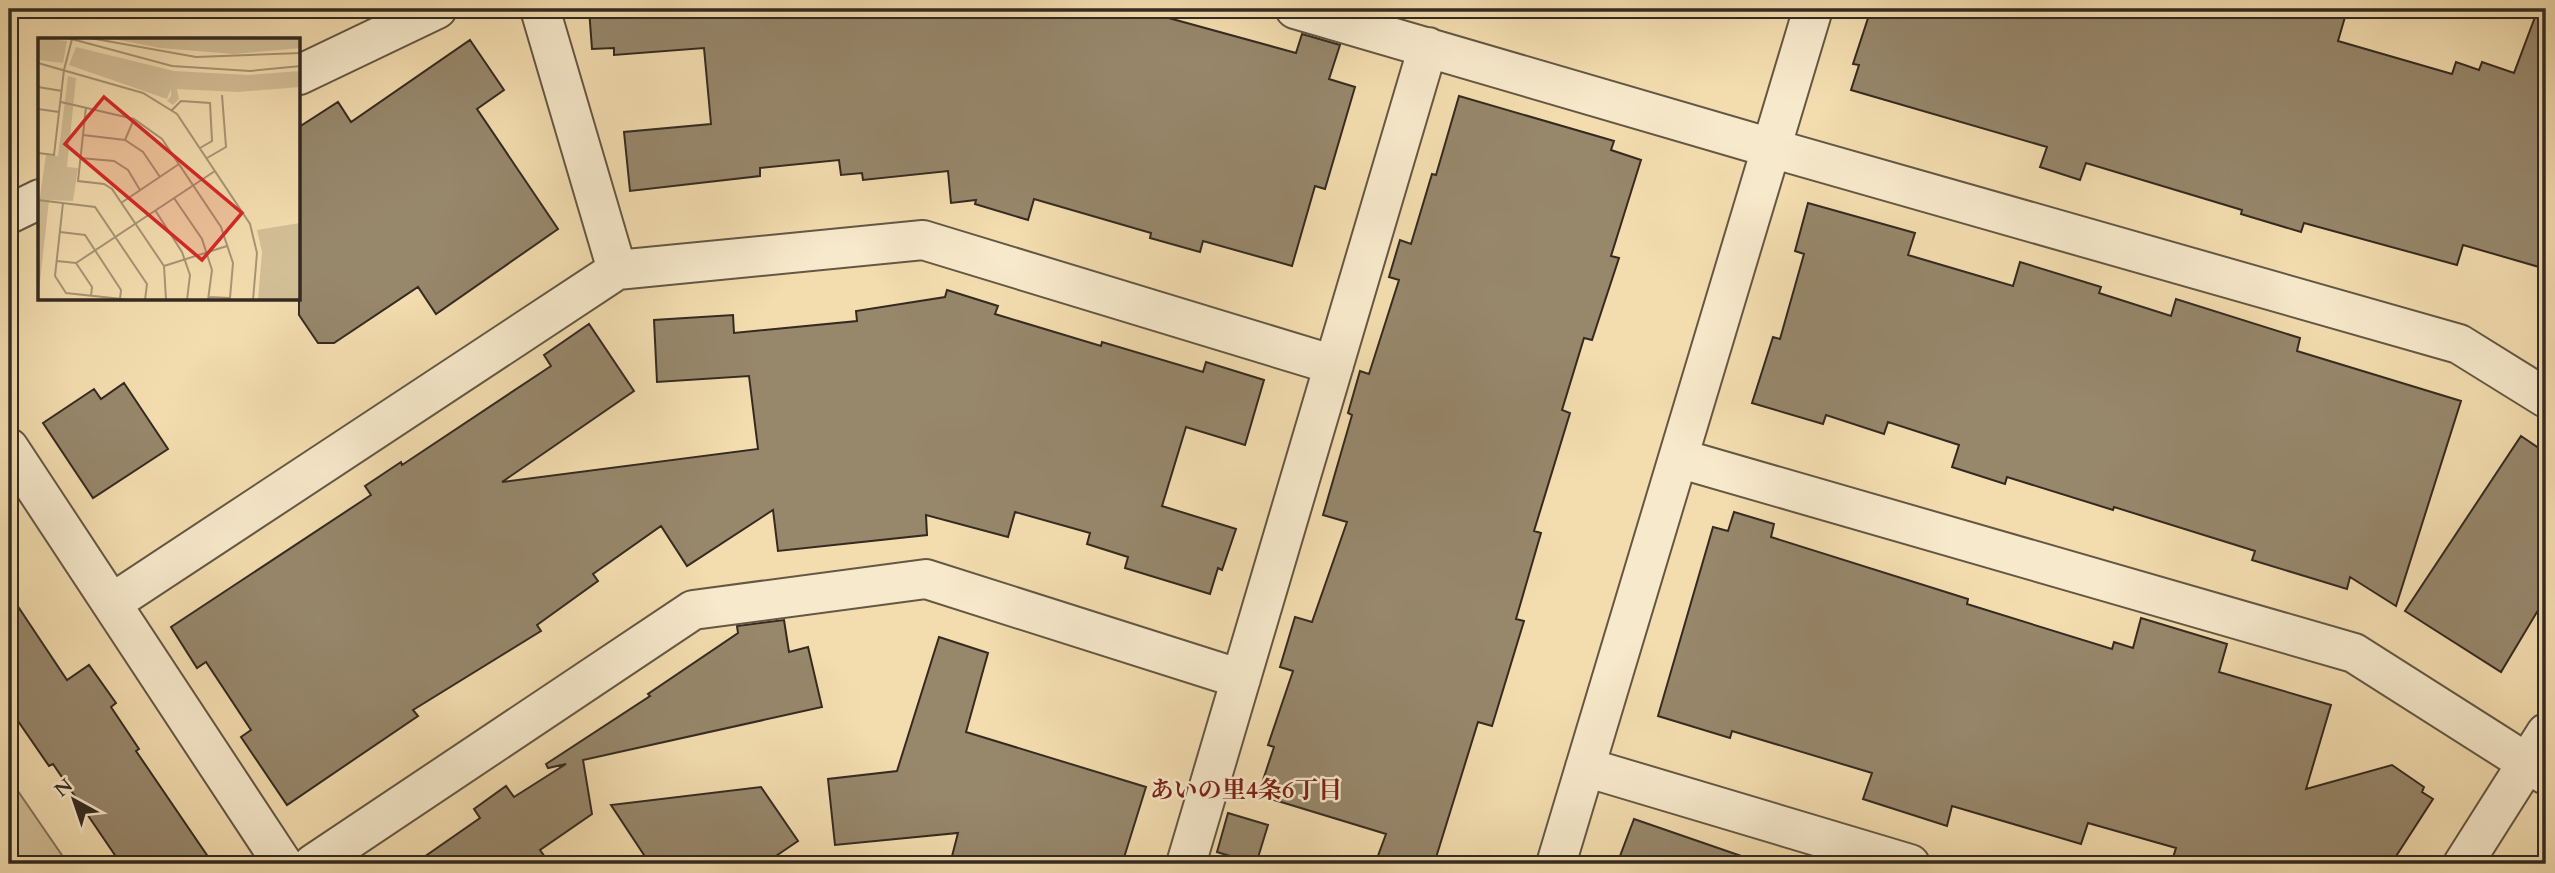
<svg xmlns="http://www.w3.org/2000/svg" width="2555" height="873" font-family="Cardo,'Noto Serif JP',serif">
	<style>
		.green { fill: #d3bf97; stroke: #84745c; stroke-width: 2 }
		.building { fill: #97876b; stroke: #342a21; stroke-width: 2 }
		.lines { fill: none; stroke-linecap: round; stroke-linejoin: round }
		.street-casing { stroke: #645744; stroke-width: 42 }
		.street { stroke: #f7e9cb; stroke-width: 38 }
		.labels { text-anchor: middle; stroke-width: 5; stroke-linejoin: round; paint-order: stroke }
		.neighbourhood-label { font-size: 24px; font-weight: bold; fill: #7a1f14; stroke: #f7e9cb }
		.inset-road { fill: none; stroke: #a79576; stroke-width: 2 }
		.view { fill: #d62828; fill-opacity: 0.15; stroke: #d62828; stroke-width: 3.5 }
		.inset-edge { fill: none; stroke: #342a21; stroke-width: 3.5 }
	</style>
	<rect width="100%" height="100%" fill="#f3ddaf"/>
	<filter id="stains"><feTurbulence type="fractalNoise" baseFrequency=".00286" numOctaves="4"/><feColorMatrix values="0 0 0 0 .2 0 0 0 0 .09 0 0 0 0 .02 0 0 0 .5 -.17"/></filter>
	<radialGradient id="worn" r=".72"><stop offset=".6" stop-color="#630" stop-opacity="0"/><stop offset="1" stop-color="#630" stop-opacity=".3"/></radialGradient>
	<path class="green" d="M 9,778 L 68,864 L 9,864 Z"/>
	<path class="building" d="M 589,9 L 1136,9 L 1296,53 L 1302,34 L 1340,45 L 1329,79 L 1355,87 L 1325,189 L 1315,186 L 1292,266 L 1203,241 L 1200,252 L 1150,238 L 1151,233 L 1034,199 L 1028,220 L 975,204 L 976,200 L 951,203 L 948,171 L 863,180 L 862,173 L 841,175 L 839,160 L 760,168 L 760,176 L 630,191 L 624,132 L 711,124 L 704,48 L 614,55 L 614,48 L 592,49 Z
		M 1871,9 L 2318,9 L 2345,17 L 2338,41 L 2452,74 L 2456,62 L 2479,70 L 2482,62 L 2514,73 L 2538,9 L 2546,9 L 2546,269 L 2463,245 L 2457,265 L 2304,223 L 2301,232 L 2241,214 L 2242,210 L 2086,163 L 2080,180 L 2040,167 L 2047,147 L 1851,90 L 1859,65 L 1853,64 Z
		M 470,40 L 504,90 L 477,109 L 558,229 L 436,314 L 418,287 L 334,343 L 318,343 L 299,315 L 299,127 L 338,102 L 351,122 Z
		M 1459,96 L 1614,141 L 1611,150 L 1641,160 L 1611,256 L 1619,258 L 1592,340 L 1584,338 L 1562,410 L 1570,413 L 1534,531 L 1541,533 L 1516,619 L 1524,621 L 1492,726 L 1478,722 L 1434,864 L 1375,864 L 1386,834 L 1258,795 L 1274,747 L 1268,745 L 1293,671 L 1280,667 L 1295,617 L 1312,622 L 1347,522 L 1323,515 L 1352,415 L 1348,413 L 1360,371 L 1369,374 L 1399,280 L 1389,277 L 1400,240 L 1411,244 L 1432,174 L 1436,175 Z
		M 1808,203 L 1915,233 L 1908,255 L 2013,286 L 2020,262 L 2101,287 L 2099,293 L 2171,316 L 2176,299 L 2300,338 L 2297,351 L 2461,401 L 2396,606 L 2350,577 L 2347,589 L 2252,560 L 2255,551 L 2114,507 L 2113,510 L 2007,477 L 2005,484 L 1952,467 L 1959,445 L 1888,422 L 1884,434 L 1826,415 L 1823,424 L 1752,403 L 1773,337 L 1780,339 L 1804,254 L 1795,251 Z
		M 947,290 L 998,306 L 995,314 L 1101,346 L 1102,342 L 1203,372 L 1206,362 L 1264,380 L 1245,445 L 1186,427 L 1162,506 L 1236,529 L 1222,570 L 1218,568 L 1210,594 L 1125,568 L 1128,557 L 1087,544 L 1090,533 L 1015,512 L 1008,537 L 926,515 L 927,535 L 778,551 L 773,510 L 687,566 L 661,526 L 593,574 L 598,581 L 537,625 L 541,631 L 413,710 L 418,716 L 287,805 L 241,737 L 251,730 L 206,662 L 197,668 L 171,627 L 371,495 L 365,486 L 401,462 L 402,465 L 551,366 L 544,355 L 589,324 L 634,391 L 502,482 L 758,449 L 749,376 L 657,382 L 654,320 L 733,315 L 734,333 L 857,321 L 856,311 L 945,297 Z
		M 124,383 L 168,449 L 93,498 L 43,423 L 94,389 L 101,399 Z
		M 2521,436 L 2546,453 L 2546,597 L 2501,672 L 2405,611 Z
		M 1734,512 L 1774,524 L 1771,537 L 1968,599 L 1967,604 L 2112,649 L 2114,642 L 2133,648 L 2141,618 L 2227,644 L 2219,672 L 2331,705 L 2306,789 L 2392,765 L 2424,787 L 2422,792 L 2433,799 L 2391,864 L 2171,864 L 2176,848 L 2088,823 L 2081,844 L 1952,806 L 1947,826 L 1863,799 L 1872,773 L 1732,731 L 1730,738 L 1658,716 L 1713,527 L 1728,531 Z
		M 9,593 L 67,680 L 89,665 L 116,703 L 111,707 L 139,749 L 136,751 L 213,864 L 121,864 L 53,764 L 49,766 L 9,708 Z
		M 784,620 L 789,652 L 808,647 L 822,707 L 583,760 L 592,814 L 540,850 L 550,864 L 414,864 L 480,818 L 474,809 L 506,786 L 514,797 L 566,764 L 548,768 L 546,764 L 650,696 L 648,694 L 738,633 L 737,626 Z
		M 939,637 L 988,653 L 966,732 L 1146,787 L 1122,864 L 950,864 L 958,833 L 835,845 L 828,779 L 897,771 Z
		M 761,787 L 798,841 L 764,864 L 650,864 L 611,805 Z
		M 1228,813 L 1268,825 L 1256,864 L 1217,852 Z
		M 1634,819 L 1747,858 L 1746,864 L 1617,864 Z"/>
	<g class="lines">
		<defs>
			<path id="street" d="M 540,9 L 617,270
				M 1295,9 L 1771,148 L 2459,344 L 2546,398
				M 299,75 L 437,9
				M 9,214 L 40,199
				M 9,448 L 283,864
				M 1678,458 L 2354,653 L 2546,775
				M 112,603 L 617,270 L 923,240 L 1334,365
				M 1585,767 L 1910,864
				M 313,864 L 693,610 L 926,579 L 1241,679
				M 1186,864 L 1428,47
				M 1556,864 L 1813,9
				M 2463,864 L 2546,733"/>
		</defs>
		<use href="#street" class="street-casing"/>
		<use href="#street" class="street"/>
	</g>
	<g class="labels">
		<g class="neighbourhood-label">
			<text x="1246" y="798">あいの里4条6丁目</text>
		</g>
	</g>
	<g transform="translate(38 38)">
		<rect width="262" height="262" fill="#f3ddaf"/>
		<path d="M 0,0 L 29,3 L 25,25 L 0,22 ZM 70,0 L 262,0 L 263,10 L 196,16 L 122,10 ZM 38,9 L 136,33 L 210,37 L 262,33 L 262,49 L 200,54 L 139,51 L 141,61 L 135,67 L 129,63 L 133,58 L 133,51 L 129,61 L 31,27 ZM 30,38 L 38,40 L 29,129 L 40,130 L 35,163 L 11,162 L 0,262 L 0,172 L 8,117 L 20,118 ZM 262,185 L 262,262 L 220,262 L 224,214 L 219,192 Z" fill="#d3bf97"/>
		<path class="inset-road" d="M 30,0 L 134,28 L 212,33 L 263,28M 52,0 L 158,19 L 263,15M 0,25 L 105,55 L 139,76 L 212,186 L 219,215 L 215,262M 0,49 L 24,53M 23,64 L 96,81 L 124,101 L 183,189 L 195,225 L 192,260 L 171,259M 48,69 L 40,143 L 66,146 L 74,151 L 126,228 L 128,262M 0,71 L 21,74M 134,72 L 143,63 L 172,65 L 174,103 L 162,110M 45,97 L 87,102 L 105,114 L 122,139M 87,102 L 96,81M 0,115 L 16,117 L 26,32 L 34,1M 42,120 L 76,123 L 90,132 L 102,152M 169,120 L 188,109 L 184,57M 136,160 L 164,201 L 174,232 L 170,262M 0,162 L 57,169 L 109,246 L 107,262M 25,165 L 17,238 L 28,255 L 93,262M 83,165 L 141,126M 117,172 L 144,214 L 152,237 L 149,262M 22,194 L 47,197 L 83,252 L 82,261M 19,223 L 38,225 L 177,133M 38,225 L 54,249 L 53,258M 126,228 L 189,208"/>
		<path class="view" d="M 66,59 L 204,175 L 164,222 L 27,106 Z"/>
		<rect width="262" height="262" class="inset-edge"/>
	</g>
	<rect width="2555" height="873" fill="none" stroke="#f3ddaf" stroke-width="35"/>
	<rect x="10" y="10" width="2534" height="852" fill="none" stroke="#342a21" stroke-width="3.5"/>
	<rect x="18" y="18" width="2520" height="838" fill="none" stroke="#342a21" stroke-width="2"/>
	<g transform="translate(74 800) rotate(320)" stroke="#f7e9cb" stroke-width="5" paint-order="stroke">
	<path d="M0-5L12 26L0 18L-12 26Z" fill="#342a21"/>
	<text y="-10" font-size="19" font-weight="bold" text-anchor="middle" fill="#342a21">N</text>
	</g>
	<rect width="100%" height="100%" filter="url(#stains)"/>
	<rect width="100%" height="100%" fill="url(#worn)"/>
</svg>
